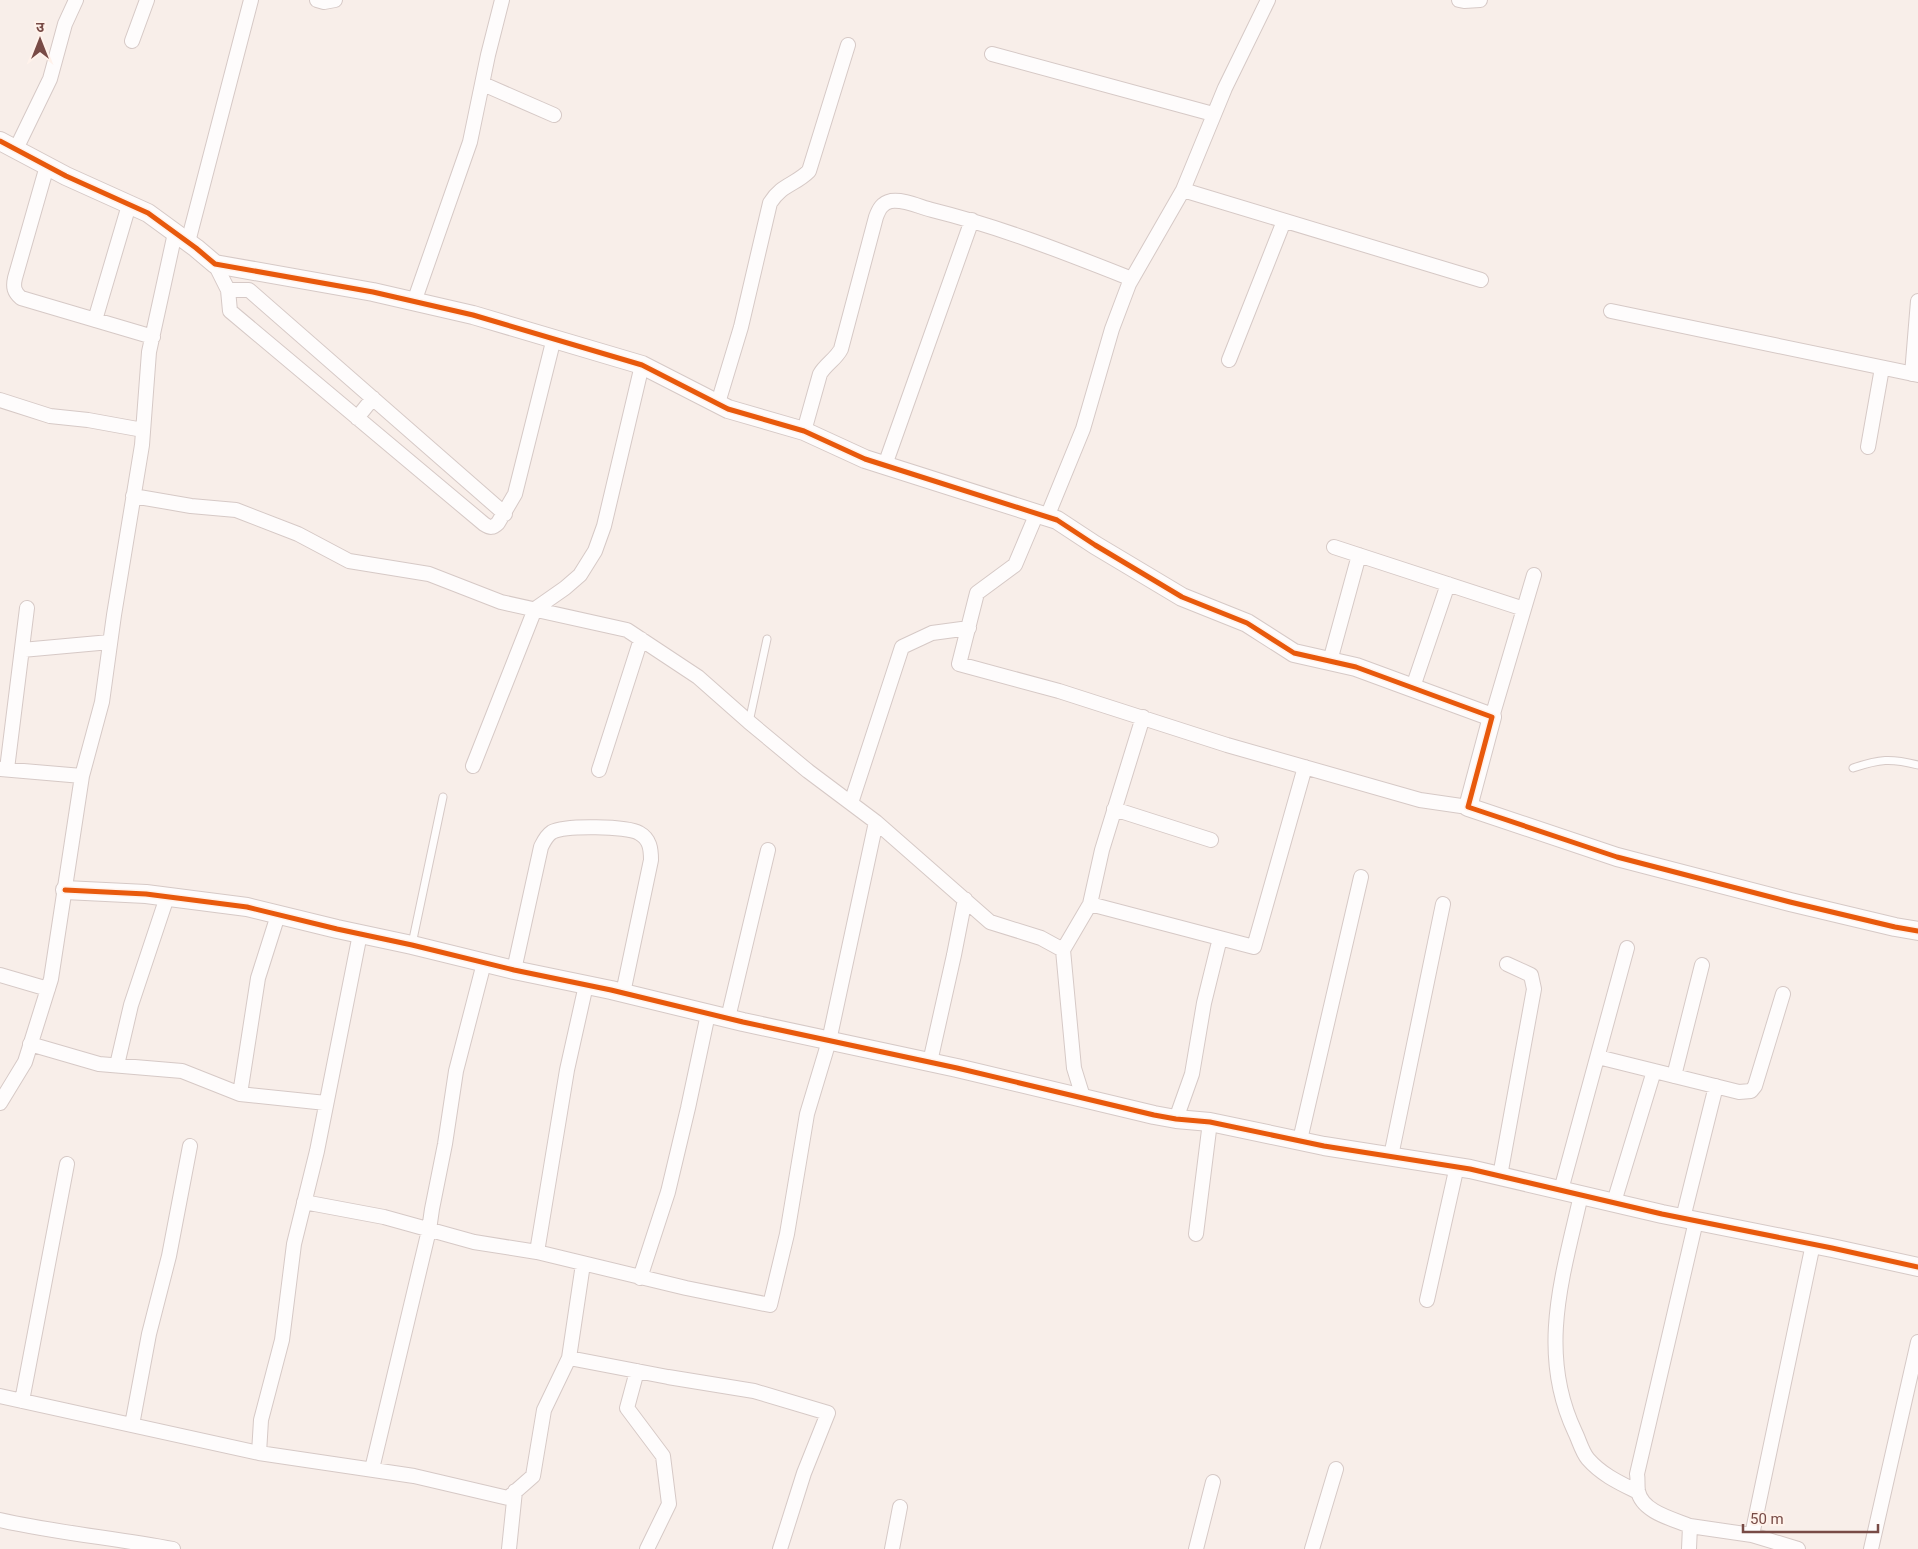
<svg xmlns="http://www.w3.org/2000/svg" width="1918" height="1549" font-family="Roboto,'Noto Sans Devanagari',sans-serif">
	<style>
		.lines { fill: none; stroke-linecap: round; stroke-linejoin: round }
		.service-casing { stroke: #d6c9c6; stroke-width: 9 }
		.minor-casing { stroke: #d6c9c6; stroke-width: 16 }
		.tertiary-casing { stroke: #d6c9c6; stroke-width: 20 }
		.service { stroke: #fefcfc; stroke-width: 7 }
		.minor { stroke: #fefcfc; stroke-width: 14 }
		.tertiary { stroke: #fefcfc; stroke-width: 18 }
		.cycleway-casing { stroke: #fff2eb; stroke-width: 8 }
		.cycleway { stroke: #e8590c; stroke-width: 5 }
	</style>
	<rect width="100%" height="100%" fill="#f8eee9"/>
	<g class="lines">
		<defs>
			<path id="service" d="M 749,722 L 767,639
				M 1853,768 C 1880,759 1890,758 1918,765
				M 412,944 L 443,797"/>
			<path id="minor" d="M 317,0 L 324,2 L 335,0
				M 1459,0 L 1464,1 L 1480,0
				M 132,41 L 147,0
				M 992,54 L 1213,114
				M 483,84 L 554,115
				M 16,149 L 50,79 L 65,24 L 76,0
				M 47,166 L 15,278 C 13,287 14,292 21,298 L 153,337
				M 1183,190 L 1481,280
				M 188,242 L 251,0
				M 215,264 L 228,290 L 230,311 L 484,524 C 490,528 493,528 498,523 L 515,494 L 554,338
				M 228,290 L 249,290 L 505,514
				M 414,302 L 470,142 L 488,55 L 502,0
				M 1611,311 L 1918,375
				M 95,320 L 129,205
				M 1229,360 L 1284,221
				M 1912,374 L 1918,301
				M 0,400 L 50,416 L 88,420 L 143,430
				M 718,403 L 741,327 L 770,203 C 782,184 795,185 809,171 L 848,45
				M 357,418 L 373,398
				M 804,431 L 820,374 C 826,364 836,359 841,349 L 876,217 C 879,209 882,203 891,201 C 904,199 920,207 932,210 C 1001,227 1066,253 1132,279
				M 1868,447 L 1882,368
				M 885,465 L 972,220
				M 133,496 L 191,506 L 236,510 L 298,534 L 349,561 L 429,574 L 501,602 L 627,630 L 698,677 L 749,722 L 808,771 L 876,822 L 990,922 L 1041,938 L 1063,950 L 1074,1068 L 1083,1097
				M 1037,513 L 1015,565 L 977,593 L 959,664 L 1059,691 L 1227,745 L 1420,800 L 1468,807
				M 1047,517 L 1083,429 L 1112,329 L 1129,284 L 1183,190 L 1225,88 L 1268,0
				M 1334,547 L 1524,609
				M 22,650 L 110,642
				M 1330,661 L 1359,555
				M 1413,687 L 1448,584
				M 1492,717 L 1534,575
				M 473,766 L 535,609 L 565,588 L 580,575 L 595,551 L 604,526 L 642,365
				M 0,769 L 82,776
				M 7,769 L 27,608
				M 599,770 L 641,639
				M 851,803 L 902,647 L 932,633 L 969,628
				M 1114,809 L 1211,840
				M 1090,904 L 1254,947 L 1305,767
				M 1063,950 L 1090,904 L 1102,850 L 1143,717
				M 514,970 L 541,847 C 544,841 546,836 552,832 C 565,825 627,826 639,833 C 650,839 651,849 651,860 L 623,993
				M 0,975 L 48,989
				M 728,1018 L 768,850
				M 30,1044 L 99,1064 L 182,1071 L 240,1094 L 326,1103
				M 1598,1057 L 1739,1092 L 1751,1091 L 1755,1086 L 1783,994
				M 930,1062 L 954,955 L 965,899
				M 117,1065 L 131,1005 L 167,897
				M 1674,1076 L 1702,965
				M 240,1094 L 258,978 L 278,915
				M 0,1103 L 25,1062 L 51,979 L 82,776 L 102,702 L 114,615 L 142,445 L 149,352 L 175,233
				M 1176,1119 L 1192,1074 L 1204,1003 L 1220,938
				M 1300,1140 L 1361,877
				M 1391,1156 L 1443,904
				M 1500,1176 L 1534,989 L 1531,975 L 1507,964
				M 1561,1190 L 1627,948
				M 1581,1195 C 1563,1275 1537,1352 1575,1432 C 1579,1440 1582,1452 1588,1459 C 1602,1475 1620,1483 1638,1492
				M 304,1202 L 384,1217 L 474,1242 L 537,1252 L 686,1288 L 770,1305 L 787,1234 L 807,1114 L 829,1041 L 876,822
				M 1614,1202 L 1654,1071
				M 1683,1218 L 1716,1086
				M 1196,1234 L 1210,1122
				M 537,1252 L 567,1070 L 586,985
				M 640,1278 L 668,1192 L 688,1108 L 708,1014
				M 1427,1300 L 1457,1166
				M 569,1358 L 583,1264
				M 637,1371 L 627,1408 L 663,1456 L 669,1504 L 647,1549
				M 0,1396 L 259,1453 L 261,1420 L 282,1340 L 294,1244 L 317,1151 L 360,934
				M 22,1401 L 67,1164
				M 132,1425 L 149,1334 L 169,1256 L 190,1146
				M 259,1453 L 414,1476 L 508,1498 L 533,1476 L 544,1410 L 569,1358 L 668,1377 L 754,1391 L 828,1413 L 804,1473 L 780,1549
				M 372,1469 L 429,1230 L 432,1209 L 445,1144 L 456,1071 L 484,963
				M 0,1520 C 57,1533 115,1538 173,1549
				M 1690,1526 C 1673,1519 1642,1512 1638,1491 C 1637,1485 1638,1479 1637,1474 L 1696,1221
				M 1752,1535 L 1813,1244
				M 509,1549 L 515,1491
				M 892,1549 L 900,1507
				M 1196,1549 L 1213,1482
				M 1312,1549 L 1336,1469
				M 1689,1549 L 1690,1526 L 1752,1535 L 1798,1549
				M 1871,1549 L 1918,1342"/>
			<path id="tertiary" d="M 0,141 L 66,176 L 148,213 L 196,248 L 215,264 L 373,292 L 473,315 L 642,365 L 728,409 L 804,431 L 865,459 L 1057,520 L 1095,545 L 1182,597 L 1247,623 L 1294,653 L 1356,667 L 1492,717 L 1468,807 L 1617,857 L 1790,902 L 1895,927 L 1918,931
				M 65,890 L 146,894 L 247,907 L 337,929 L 412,945 L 514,970 L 611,990 L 743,1022 L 957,1068 L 1154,1115 L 1176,1119 L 1210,1122 L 1324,1146 L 1470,1169 L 1662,1214 L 1832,1248 L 1918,1267"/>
		</defs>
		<use href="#service" class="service-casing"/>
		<use href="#minor" class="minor-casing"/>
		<use href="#tertiary" class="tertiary-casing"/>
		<use href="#service" class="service"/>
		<use href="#minor" class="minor"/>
		<use href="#tertiary" class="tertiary"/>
		<defs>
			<path id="cycleway" d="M 0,141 L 66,176 L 148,213 L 196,248 L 215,264 L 373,292 L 473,315 L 642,365 L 728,409 L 804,431 L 865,459 L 1057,520 L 1095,545 L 1182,597 L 1247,623 L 1294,653 L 1356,667 L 1492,717 L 1468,807 L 1617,857 L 1790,902 L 1895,927 L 1918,931
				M 65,890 L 146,894 L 247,907 L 337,929 L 412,945 L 514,970 L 611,990 L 743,1022 L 957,1068 L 1154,1115 L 1176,1119 L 1210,1122 L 1324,1146 L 1470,1169 L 1662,1214 L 1832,1248 L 1918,1267"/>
		</defs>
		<use href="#cycleway" class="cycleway-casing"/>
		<use href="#cycleway" class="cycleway"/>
	</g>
	<g transform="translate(40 40)" stroke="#fff2eb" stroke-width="4" paint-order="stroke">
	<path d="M0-4L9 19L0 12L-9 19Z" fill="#784b46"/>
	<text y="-8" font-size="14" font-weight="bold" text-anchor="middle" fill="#784b46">उ</text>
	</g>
	<path d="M1743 1524v8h135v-8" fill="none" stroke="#784b46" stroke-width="2.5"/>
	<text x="1750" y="1524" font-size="15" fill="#784b46" stroke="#fff2eb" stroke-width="4" paint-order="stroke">50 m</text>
</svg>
